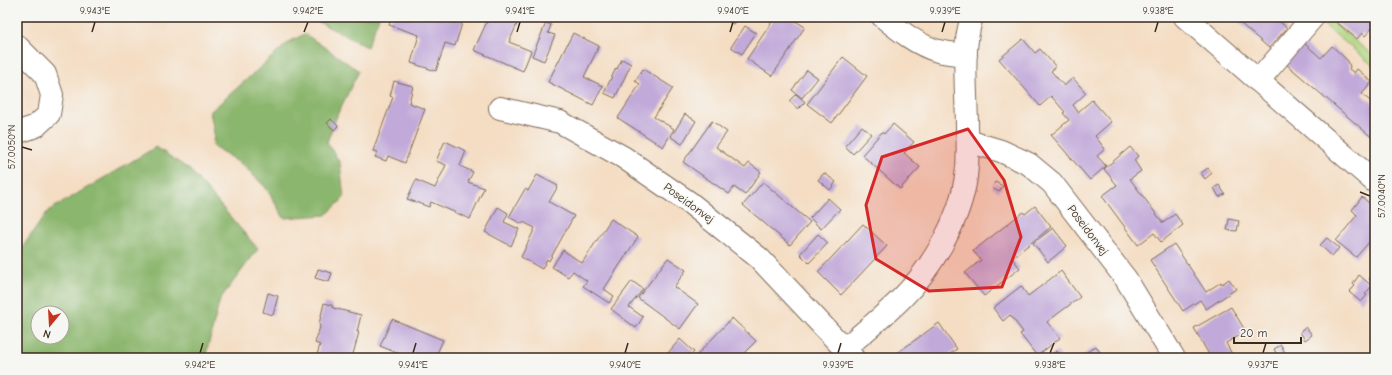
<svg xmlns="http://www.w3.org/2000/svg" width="1392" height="375" font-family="'Comic Neue',sans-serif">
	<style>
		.green { fill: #afd57e; stroke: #75804e }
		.forest { fill: #8bb66d; stroke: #637046; fill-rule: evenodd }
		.building { fill: #c1a9d9 }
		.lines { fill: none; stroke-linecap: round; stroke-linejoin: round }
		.street-casing { stroke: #7c6958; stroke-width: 24 }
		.street { stroke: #fff; stroke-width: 22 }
		.marked { fill: #d62828; fill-opacity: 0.2; stroke: #d62828; stroke-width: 3; stroke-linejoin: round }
		.ticks { fill: none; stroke: #3b2a1e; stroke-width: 1.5 }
		.labels { text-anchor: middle; stroke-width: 3; stroke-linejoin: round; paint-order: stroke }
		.street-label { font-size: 12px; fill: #3b2a1e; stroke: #f6f6f2 }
		.neatline { fill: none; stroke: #3b2a1e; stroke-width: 1.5 }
		.ticks-label { font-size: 10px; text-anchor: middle; fill: #3b2a1e }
	</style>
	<rect width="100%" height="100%" fill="#f6f6f2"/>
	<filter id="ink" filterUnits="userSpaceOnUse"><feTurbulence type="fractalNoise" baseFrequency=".025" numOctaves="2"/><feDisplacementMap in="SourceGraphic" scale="8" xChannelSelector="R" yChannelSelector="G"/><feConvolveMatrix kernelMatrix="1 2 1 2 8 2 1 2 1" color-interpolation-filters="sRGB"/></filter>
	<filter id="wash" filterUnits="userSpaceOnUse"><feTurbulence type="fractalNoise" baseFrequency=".012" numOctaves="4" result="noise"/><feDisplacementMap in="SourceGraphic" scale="16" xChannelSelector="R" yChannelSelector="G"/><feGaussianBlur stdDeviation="0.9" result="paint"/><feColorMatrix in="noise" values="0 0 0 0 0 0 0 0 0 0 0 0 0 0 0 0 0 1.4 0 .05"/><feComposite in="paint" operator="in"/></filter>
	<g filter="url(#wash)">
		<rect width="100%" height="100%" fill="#f4ddc3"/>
		<path class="green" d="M 1327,18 L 1375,57 L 1375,67 L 1323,24 Z"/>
		<path class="forest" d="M 313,17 L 379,17 L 367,47 L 311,18 Z
			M 305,34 L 359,71 L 338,113 L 327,142 L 340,163 L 344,198 L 326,215 L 284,218 L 266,188 L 243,165 L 213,146 L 214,131 L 210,112 L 289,42 Z
			M 156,147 L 190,170 L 258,249 L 220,299 L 205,358 L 17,358 L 17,255 L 48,211 ZM 38,313 L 62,313 L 62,337 L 38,337 Z"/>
		<g id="blocks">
			<path class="building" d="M 392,17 L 464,17 L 455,46 L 445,43 L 436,71 L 411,63 L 419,35 L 389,25 Z
				M 489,17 L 507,17 L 518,22 L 509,42 L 531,51 L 523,71 L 474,50 Z
				M 721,17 L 738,17 L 733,24 Z
				M 775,17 L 789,17 L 805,27 L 772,76 L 747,59 Z
				M 1233,17 L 1274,17 L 1287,28 L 1269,48 Z
				M 1330,17 L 1373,17 L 1375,19 L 1375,25 L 1365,36 L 1362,33 L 1357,39 Z
				M 546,23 L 551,25 L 548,33 L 555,35 L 544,61 L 532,56 Z
				M 745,26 L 756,33 L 742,54 L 731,47 Z
				M 573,33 L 599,46 L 584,77 L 603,86 L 593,105 L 548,82 Z
				M 1023,39 L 1035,53 L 1040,49 L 1056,67 L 1051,71 L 1064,86 L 1073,78 L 1086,93 L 1073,105 L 1078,112 L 1092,100 L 1111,122 L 1095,136 L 1105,149 L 1097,156 L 1106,166 L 1090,180 L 1051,135 L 1069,120 L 1063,113 L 1065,112 L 1051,96 L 1040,106 L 999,59 Z
				M 1304,43 L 1321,58 L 1332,46 L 1348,61 L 1350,67 L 1349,69 L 1354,73 L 1357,69 L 1372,82 L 1362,94 L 1375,105 L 1375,140 L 1286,64 Z
				M 843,57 L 867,76 L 832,123 L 807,104 Z
				M 622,59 L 631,64 L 615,98 L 604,93 L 616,68 L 617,69 Z
				M 643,69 L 673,88 L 654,117 L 674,129 L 663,147 L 618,118 L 640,84 L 635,81 Z
				M 807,70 L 818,78 L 802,98 L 792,90 Z
				M 394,81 L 413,86 L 409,103 L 425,109 L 405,163 L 388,156 L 386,161 L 375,157 L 378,152 L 373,151 L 393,97 L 390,96 Z
				M 796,94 L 805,102 L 798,109 L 789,101 Z
				M 685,114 L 696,121 L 682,144 L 671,137 Z
				M 331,119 L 338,126 L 334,130 L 327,123 Z
				M 712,121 L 727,132 L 716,147 L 745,168 L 749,163 L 761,172 L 745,195 L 734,187 L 729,194 L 683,162 Z
				M 893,124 L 914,142 L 904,153 L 920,167 L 900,189 L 862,155 L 882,132 L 884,134 Z
				M 862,126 L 871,134 L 853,154 L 845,146 Z
				M 445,141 L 466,151 L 460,166 L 473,172 L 468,182 L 484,188 L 470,219 L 431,202 L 429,207 L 407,199 L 416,180 L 435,188 L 446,165 L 436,161 Z
				M 1130,147 L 1138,156 L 1134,160 L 1141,171 L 1130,179 L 1163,223 L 1175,214 L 1183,225 L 1161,242 L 1154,233 L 1138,245 L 1102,196 L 1117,185 L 1104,169 Z
				M 1208,168 L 1212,173 L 1205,179 L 1201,173 Z
				M 824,173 L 836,182 L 830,190 L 818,180 Z
				M 537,175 L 558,186 L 549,202 L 574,216 L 549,261 L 547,259 L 542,269 L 521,257 L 535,228 L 523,222 L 522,224 L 509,217 L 525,189 L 528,191 Z
				M 763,182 L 810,222 L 790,245 L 743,205 Z
				M 995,182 L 1003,186 L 999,192 L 992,188 Z
				M 1219,185 L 1225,194 L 1219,197 L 1214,188 Z
				M 1362,197 L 1375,208 L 1375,243 L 1371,240 L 1356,257 L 1336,241 L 1357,215 L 1352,210 Z
				M 828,198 L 840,209 L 821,229 L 810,218 Z
				M 1035,206 L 1051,227 L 1012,258 L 1020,268 L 984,296 L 965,273 L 981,260 L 973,251 L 1023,212 L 1025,214 Z
				M 498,207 L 508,213 L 504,222 L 519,229 L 511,246 L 485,232 Z
				M 611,219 L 638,237 L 604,289 L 614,296 L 609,303 L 583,286 L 587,281 L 573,271 L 568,277 L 552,267 L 563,250 L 582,263 Z
				M 1229,219 L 1239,221 L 1237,231 L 1227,230 Z
				M 863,224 L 887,246 L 841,295 L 818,272 Z
				M 1053,228 L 1067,246 L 1048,262 L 1033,243 Z
				M 818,234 L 828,243 L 809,263 L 800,254 Z
				M 1327,238 L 1339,248 L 1332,256 L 1320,245 Z
				M 1174,244 L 1206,292 L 1221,282 L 1222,284 L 1229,279 L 1236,289 L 1206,309 L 1200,300 L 1183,311 L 1150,260 Z
				M 668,258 L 686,270 L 674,287 L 698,304 L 680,329 L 638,298 Z
				M 318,269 L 332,273 L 329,282 L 315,278 Z
				M 1061,271 L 1080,297 L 1047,322 L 1060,338 L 1037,356 L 1020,334 L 1023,332 L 1010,315 L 1003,321 L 993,308 L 1021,286 L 1028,296 Z
				M 1375,272 L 1375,284 L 1369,279 Z
				M 1359,275 L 1372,286 L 1365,294 L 1367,295 L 1361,302 L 1349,292 L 1355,286 L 1353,284 Z
				M 632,281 L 643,289 L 629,307 L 643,317 L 636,328 L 611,309 Z
				M 268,293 L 278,296 L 273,315 L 263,312 Z
				M 324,303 L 332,305 L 333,308 L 361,315 L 357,332 L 359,332 L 352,358 L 316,358 L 320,345 L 315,343 L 320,327 L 319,324 Z
				M 1231,307 L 1246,332 L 1226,343 L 1234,358 L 1211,358 L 1194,328 Z
				M 732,318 L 756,341 L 739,358 L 694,358 Z
				M 392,319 L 443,340 L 435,358 L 401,358 L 402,355 L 380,346 Z
				M 939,323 L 957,349 L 944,358 L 890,358 Z
				M 1306,327 L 1312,335 L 1305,340 L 1300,332 Z
				M 680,339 L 694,352 L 689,358 L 673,358 L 668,353 Z
				M 1281,345 L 1285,353 L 1278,357 L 1274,349 Z
				M 1096,346 L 1104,358 L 1078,358 Z
				M 1057,351 L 1061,358 L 1046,358 Z"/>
		</g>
	</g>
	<g filter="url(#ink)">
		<use href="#blocks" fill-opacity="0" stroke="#7c6958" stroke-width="1"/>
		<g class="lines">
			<defs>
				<path id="street" d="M 883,17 C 899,30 917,45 938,51 C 947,53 957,54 966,55
					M 1185,17 L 1375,182
					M 17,46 L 45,74 L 52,95 L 49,114 L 36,126 L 19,132 L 17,132
					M 1258,81 L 1313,17
					M 500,108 L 560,122 L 623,157 L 690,203 L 759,258 L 853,358
					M 968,141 L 1001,151 L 1029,164 L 1052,183 L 1126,279 L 1174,358
					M 845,348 C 864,332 884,316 902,298 C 932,268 960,220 966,177 C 968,161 968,144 967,128 C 967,96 961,48 972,17"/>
			</defs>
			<use href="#street" class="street-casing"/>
			<use href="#street" class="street"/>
		</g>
	</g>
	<path class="marked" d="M 968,129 L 1004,180 L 1021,237 L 1002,287 L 929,291 L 876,259 L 866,205 L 882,157 Z"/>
	<path class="ticks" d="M 92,32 L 95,22M 304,32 L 308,22M 517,32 L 520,22M 730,32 L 733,22M 942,32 L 945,22M 1155,32 L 1158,22M 22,147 L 32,150M 1360,192 L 1370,196M 200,353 L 203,343M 413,353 L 416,343M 625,353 L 628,343M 838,353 L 841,343M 1050,353 L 1054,343M 1263,353 L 1266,343"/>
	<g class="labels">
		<g class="street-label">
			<text transform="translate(689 203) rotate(36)" y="4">Poseidonvej</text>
			<text transform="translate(1088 230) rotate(53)" y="4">Poseidonvej</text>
		</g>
	</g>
	<rect width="1392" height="375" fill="none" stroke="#f6f6f2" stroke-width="44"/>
	<g transform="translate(50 325) rotate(198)"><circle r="19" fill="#f6f6f2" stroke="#aba49d"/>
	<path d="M0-3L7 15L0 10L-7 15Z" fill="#c8321e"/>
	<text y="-6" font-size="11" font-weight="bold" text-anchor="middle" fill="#3b2a1e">N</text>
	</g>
	<path d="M1234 337v6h67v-6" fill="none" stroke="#3b2a1e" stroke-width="2"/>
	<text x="1240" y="337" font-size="12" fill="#3b2a1e" stroke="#f6f6f2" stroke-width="3" paint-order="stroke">20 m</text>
	<rect x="22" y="22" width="1348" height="331" class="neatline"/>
	<g class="ticks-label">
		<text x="95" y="14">9.943°E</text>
		<text x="308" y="14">9.942°E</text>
		<text x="520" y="14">9.941°E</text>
		<text x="733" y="14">9.940°E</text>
		<text x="945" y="14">9.939°E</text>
		<text x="1158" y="14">9.938°E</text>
		<text transform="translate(11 147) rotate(-90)" y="4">57.0050°N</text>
		<text transform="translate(1381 196) rotate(-90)" y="4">57.0040°N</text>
		<text x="200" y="368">9.942°E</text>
		<text x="413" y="368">9.941°E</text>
		<text x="625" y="368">9.940°E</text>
		<text x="838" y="368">9.939°E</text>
		<text x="1050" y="368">9.938°E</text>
		<text x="1263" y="368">9.937°E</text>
	</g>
</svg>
